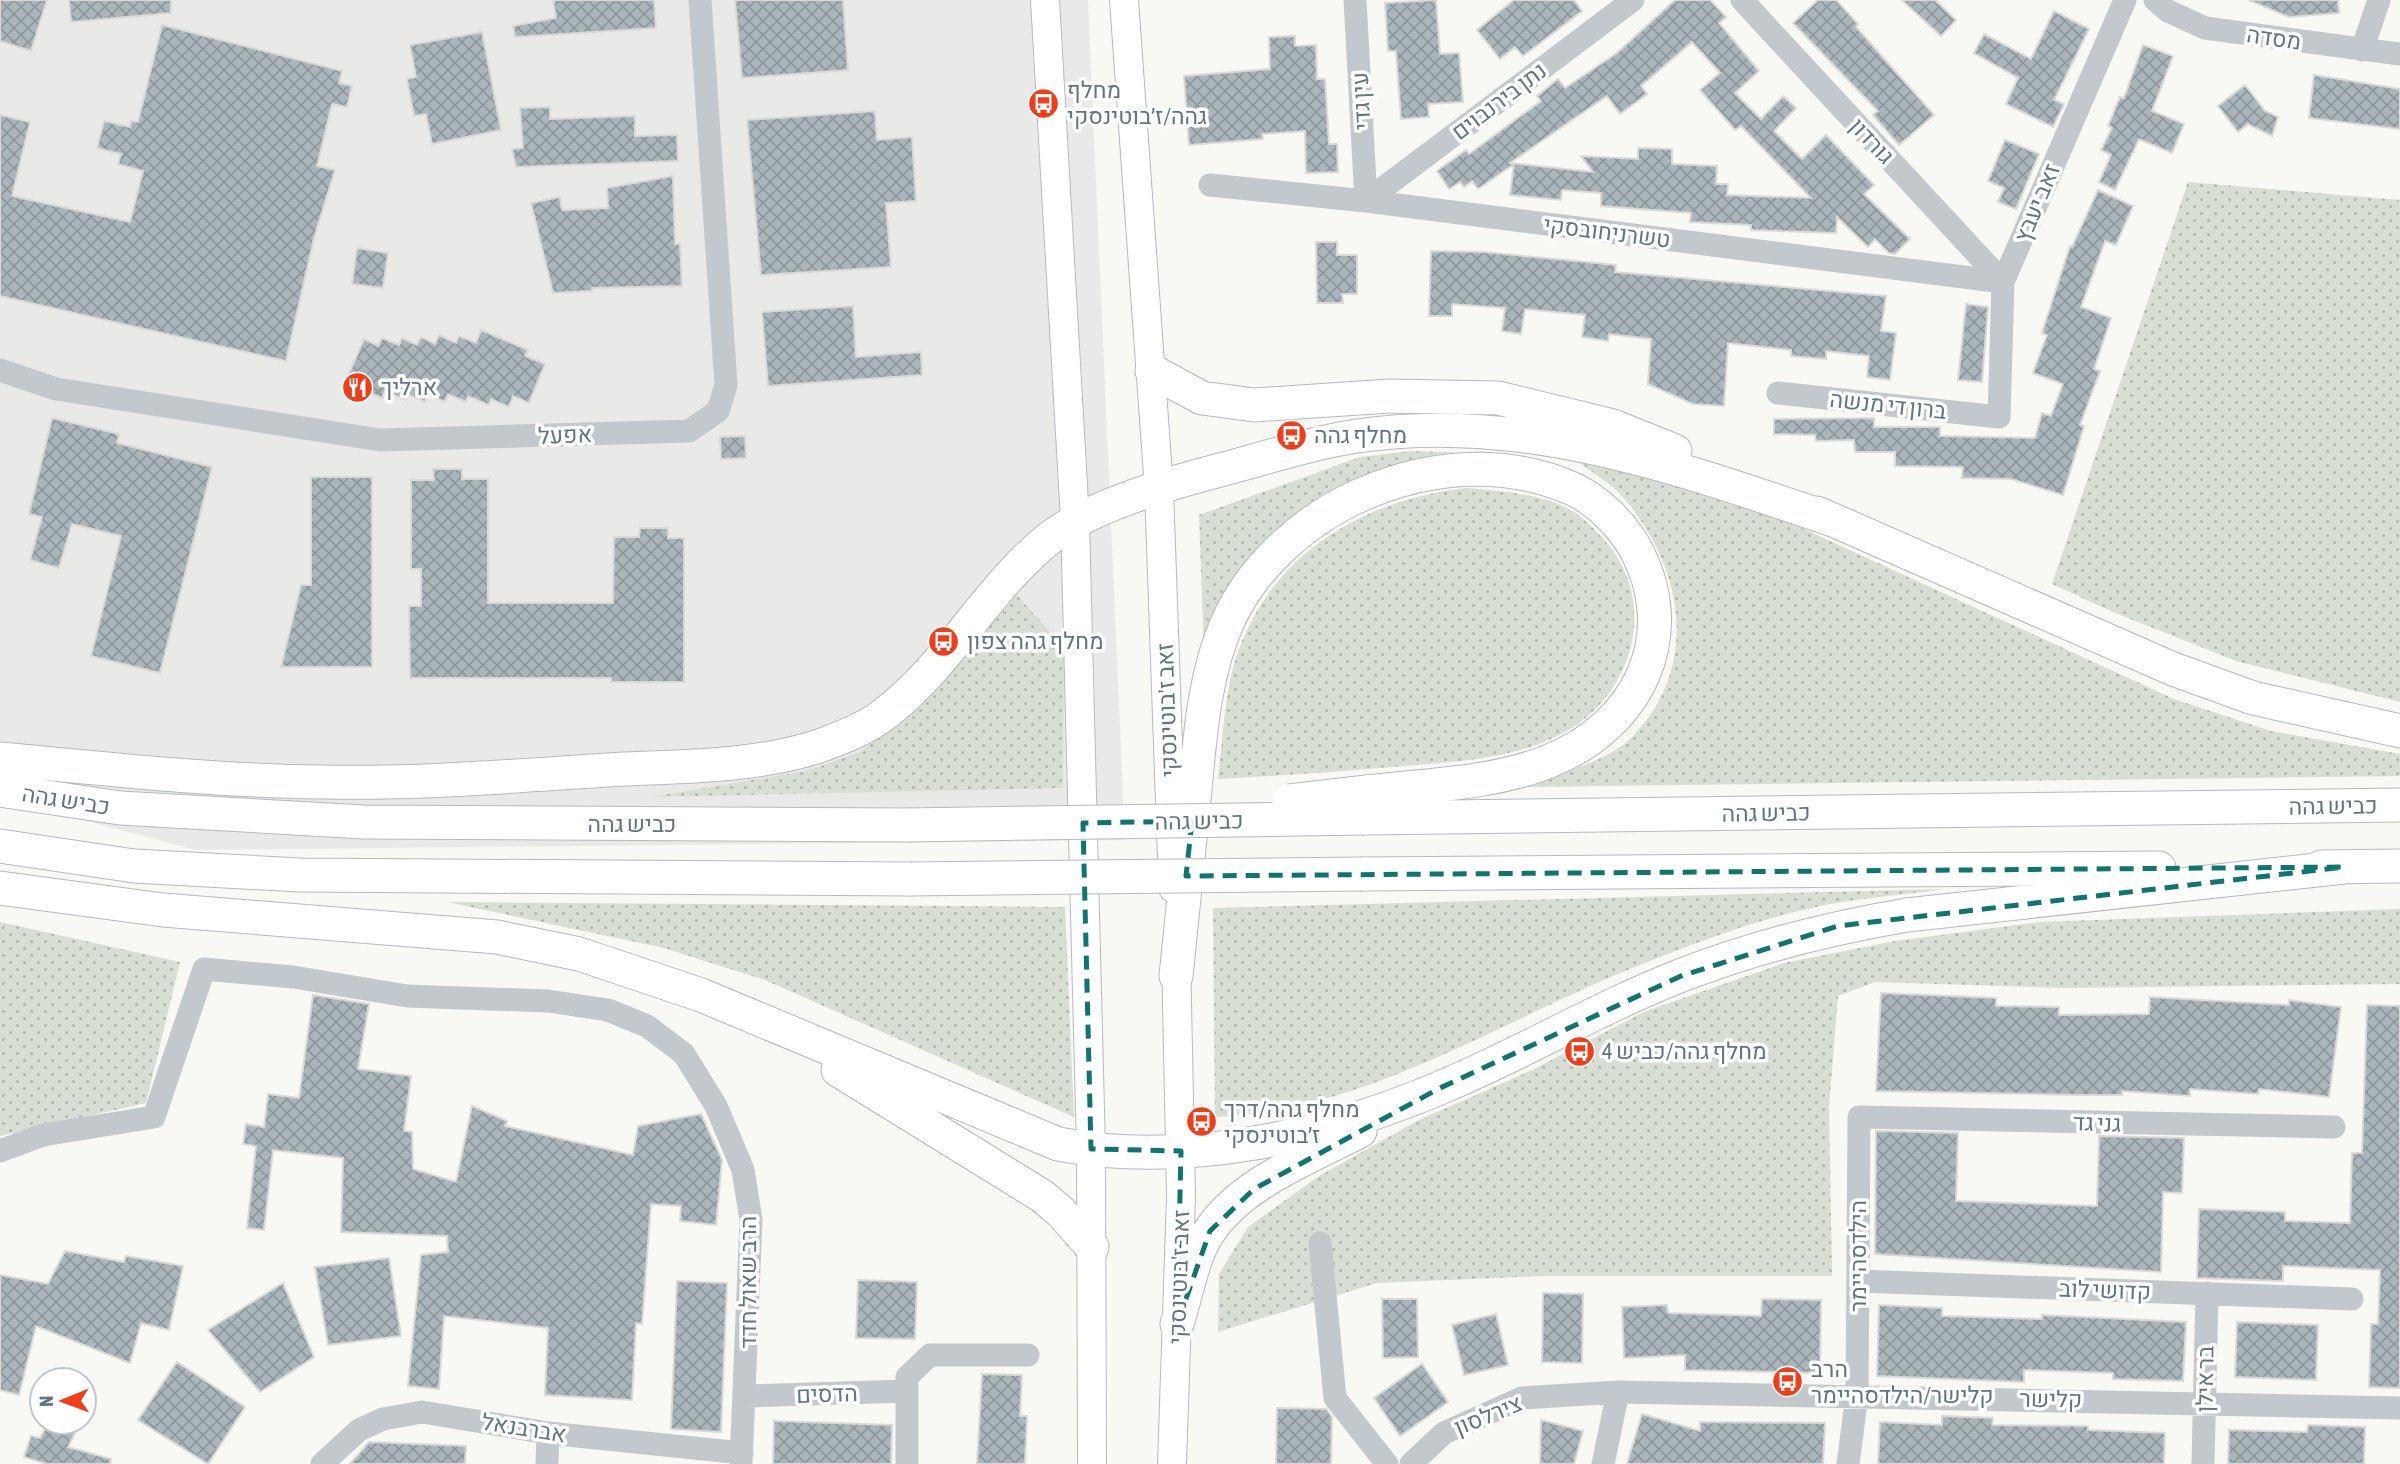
<svg xmlns="http://www.w3.org/2000/svg" width="2400" height="1464" font-family="'Asap Condensed',Heebo,sans-serif">
	<style>
		.built { fill: #e9e9e8 }
		.grass { fill: url(#grass-dots) }
		.building { fill: url(#building-cross-hatch); stroke: #d9d9d7; stroke-width: 2; fill-rule: evenodd }
		.lines { fill: none; stroke-linecap: round; stroke-linejoin: round }
		.major-casing { stroke: #b5bbbf; stroke-width: 30 }
		.highway-casing { stroke: #b5babd; stroke-width: 35 }
		.minor { stroke: #c2c8cb; stroke-width: 23 }
		.major { stroke: #fff; stroke-width: 28 }
		.highway { stroke: #fff; stroke-width: 33 }
		.highway-bridge-casing { stroke: #b5babd; stroke-width: 35; stroke-linecap: butt }
		.highway-bridge { stroke: #fff; stroke-width: 33 }
		.marked { fill: none; stroke: #0f766e; stroke-width: 5; stroke-dasharray: 14 9; stroke-linejoin: round }
		.labels { text-anchor: middle; stroke-width: 7; stroke-linejoin: round; paint-order: stroke }
		.street-label { font-size: 23px; fill: #607682; stroke: #fff }
		.poi-label { font-size: 23px; fill: #607682; stroke: #fff; text-anchor: start }
	</style>
	<defs>
		<pattern id="grass-dots" width="8" height="8" patternUnits="userSpaceOnUse" patternTransform="scale(1.75)"><rect width="8" height="8" fill="#d8ded3"/><path d="M2 2h.1M6 6h.1" fill="none" stroke="#b3b9b1" stroke-width="1.8" stroke-linecap="round"/></pattern>
		<pattern id="building-cross-hatch" width="8" height="8" patternUnits="userSpaceOnUse" patternTransform="scale(1.75)"><rect width="8" height="8" fill="#abb6ba"/><path d="M0 0l8 8M0 8l8-8" fill="none" stroke="#8f999d"/></pattern>
	</defs>
	<rect width="100%" height="100%" fill="#f8f8f4"/>
	<path class="built" d="M 0,0 L 1088,0 L 1125,840 L 196,850 L 0,798 Z"/>
	<path class="grass" d="M 2188,182 L 2400,200 L 2400,702 L 2236,661 L 2113,612 L 2052,584 Z
		M 1411,451 L 1469,453 C 1386,471 1329,480 1265,542 C 1248,558 1229,580 1220,602 C 1214,618 1210,637 1204,654 L 1199,515 L 1360,457 Z
		M 1580,463 L 1684,484 L 1793,524 L 2174,699 L 2271,731 L 2400,754 L 2400,776 L 1520,787 C 1555,774 1605,764 1632,737 C 1702,665 1683,566 1622,496 C 1610,483 1593,473 1580,463 Z
		M 1466,488 C 1499,491 1535,493 1565,507 C 1580,514 1594,528 1605,541 C 1660,603 1633,696 1563,733 C 1511,761 1449,762 1392,767 C 1334,772 1276,776 1218,779 C 1223,739 1224,696 1236,658 C 1270,554 1363,500 1466,488 Z
		M 1017,595 L 1064,648 L 1063,788 L 651,797 L 806,771 L 860,752 L 921,704 Z
		M 1944,889 C 1898,896 1848,898 1803,910 C 1746,923 1691,945 1637,966 C 1500,1021 1367,1111 1215,1117 L 1213,908 Z
		M 447,902 L 1065,907 L 1074,1117 L 765,980 L 664,948 Z
		M 2400,909 L 2400,984 L 2064,988 L 1875,982 L 1838,996 L 1829,1107 L 1832,1276 L 1543,1276 L 1377,1283 L 1218,1332 L 1219,1274 L 1248,1227 L 1319,1176 L 1417,1121 L 1532,1070 L 1646,1011 L 1784,963 L 1895,941 L 2040,922 Z
		M 0,922 L 180,962 L 146,1103 L 0,1136 Z"/>
	<path class="building" d="M 0,0 L 47,0 L 31,51 L 0,41 Z
		M 69,0 L 171,0 L 171,13 L 71,22 Z
		M 553,0 L 654,0 L 656,28 L 515,37 L 513,26 L 556,18 Z
		M 735,0 L 843,0 L 848,70 L 742,78 Z
		M 1436,0 L 1440,54 L 1459,53 L 1463,102 L 1428,104 L 1429,117 L 1401,119 L 1396,51 L 1388,51 L 1385,3 Z
		M 1514,0 L 1574,0 L 1582,11 L 1523,56 L 1515,47 L 1500,59 L 1477,30 Z
		M 1675,0 L 1710,0 L 1726,17 L 1719,23 L 1759,71 L 1735,93 L 1761,119 L 1783,96 L 1796,108 L 1774,131 L 1802,159 L 1826,135 L 1874,185 L 1864,194 L 1910,239 L 1895,254 L 1889,253 L 1875,239 L 1868,247 L 1837,217 L 1836,233 L 1751,230 L 1751,225 L 1690,222 L 1691,213 L 1601,206 L 1601,193 L 1562,190 L 1561,200 L 1510,195 L 1514,164 L 1478,189 L 1472,181 L 1464,187 L 1460,182 L 1449,189 L 1437,171 L 1466,150 L 1469,154 L 1541,101 L 1537,96 L 1558,79 L 1565,88 L 1617,53 ZM 1692,42 L 1720,73 L 1700,90 L 1735,130 L 1741,126 L 1811,198 L 1727,195 L 1728,184 L 1716,184 L 1717,166 L 1672,164 L 1672,149 L 1638,148 L 1638,159 L 1581,156 L 1593,172 L 1510,163 L 1607,96 L 1620,114 L 1647,94 L 1641,86 Z
		M 1818,0 L 1836,0 L 1858,24 L 1856,27 L 1934,115 L 1899,145 L 1873,115 L 1878,111 L 1793,23 Z
		M 1902,0 L 1935,0 L 1956,20 L 1941,36 Z
		M 2249,0 L 2338,0 L 2339,13 L 2289,17 Z
		M 2054,11 L 2089,29 L 2054,100 L 2064,104 L 2053,127 L 2006,104 L 2018,78 L 1974,53 L 1984,34 L 2031,59 Z
		M 162,25 L 342,71 L 339,83 L 352,86 L 347,107 L 332,104 L 317,166 L 335,170 L 314,238 L 286,361 L 0,296 L 0,115 L 30,122 L 12,196 L 130,222 L 143,171 L 118,164 L 121,154 L 97,148 L 104,121 L 130,127 L 131,121 L 138,122 Z
		M 482,32 L 501,130 L 432,144 L 426,114 L 414,116 L 407,79 L 416,77 L 410,45 Z
		M 1295,36 L 1295,46 L 1316,45 L 1317,79 L 1325,79 L 1329,144 L 1337,144 L 1338,172 L 1306,173 L 1305,131 L 1262,134 L 1263,139 L 1189,145 L 1184,76 L 1270,69 L 1269,37 Z
		M 2143,45 L 2173,56 L 2152,111 L 2184,124 L 2172,153 L 2139,139 L 2115,190 L 2099,182 L 2111,155 L 2101,150 L 2112,128 L 2108,126 L 2120,97 L 2124,98 Z
		M 2314,75 L 2400,89 L 2400,129 L 2309,118 Z
		M 2245,85 L 2265,111 L 2278,117 L 2272,136 L 2248,124 L 2238,132 L 2218,106 Z
		M 550,107 L 550,119 L 635,116 L 635,136 L 677,135 L 678,161 L 516,167 L 512,149 L 523,148 L 520,108 Z
		M 875,111 L 877,140 L 912,137 L 916,201 L 886,203 L 891,267 L 761,275 L 747,120 Z
		M 2005,140 L 2039,154 L 2016,209 L 1998,202 L 2004,188 L 1988,181 Z
		M 673,176 L 675,244 L 680,244 L 682,286 L 592,288 L 592,291 L 553,293 L 531,203 L 560,197 L 562,210 L 608,208 L 607,188 Z
		M 2098,190 L 2133,206 L 2116,245 L 2105,241 L 2081,307 L 2111,318 L 2094,369 L 2100,371 L 2080,425 L 2084,426 L 2063,495 L 2011,479 L 1962,478 L 1963,467 L 1895,466 L 1895,452 L 1855,452 L 1854,440 L 1816,441 L 1815,435 L 1774,434 L 1774,419 L 1874,418 L 1874,427 L 1940,427 L 1940,436 L 2035,438 L 2042,413 L 2051,416 L 2063,384 L 2033,373 L 2047,335 L 2042,333 L 2070,246 L 2072,247 Z
		M 1316,242 L 1337,242 L 1337,255 L 1357,255 L 1357,294 L 1342,294 L 1343,303 L 1317,303 Z
		M 357,248 L 388,253 L 383,288 L 352,284 Z
		M 1431,251 L 1484,252 L 1616,265 L 1615,272 L 1886,296 L 1881,331 L 1896,333 L 1890,380 L 1867,377 L 1869,356 L 1826,351 L 1826,359 L 1791,356 L 1791,350 L 1728,343 L 1724,406 L 1693,404 L 1648,384 L 1651,339 L 1609,334 L 1608,341 L 1582,337 L 1585,315 L 1525,309 L 1521,334 L 1502,331 L 1505,308 L 1452,304 L 1452,316 L 1429,316 Z
		M 1966,304 L 1988,307 L 1982,382 L 1958,380 Z
		M 853,306 L 856,357 L 921,352 L 922,375 L 768,386 L 762,312 Z
		M 481,330 L 528,350 L 525,356 L 545,364 L 529,403 L 513,396 L 509,407 L 491,399 L 489,405 L 468,396 L 466,402 L 448,394 L 445,402 L 429,394 L 425,402 L 407,394 L 405,400 L 385,391 L 382,398 L 365,391 L 363,396 L 343,387 L 364,339 L 378,346 L 382,338 L 399,345 L 402,338 L 417,345 L 421,337 L 435,344 L 439,335 L 456,343 L 459,336 L 476,343 Z
		M 52,418 L 119,434 L 117,443 L 212,467 L 160,673 L 91,656 L 121,536 L 72,524 L 59,568 L 30,560 L 42,517 L 29,514 Z
		M 745,436 L 746,458 L 721,459 L 720,437 Z
		M 433,469 L 462,469 L 462,479 L 488,479 L 488,603 L 613,603 L 614,537 L 639,537 L 640,528 L 668,528 L 668,538 L 684,538 L 684,682 L 611,682 L 611,678 L 410,678 L 409,606 L 421,606 L 421,569 L 411,569 L 411,480 L 434,480 Z
		M 311,477 L 372,477 L 372,667 L 281,667 L 301,585 L 311,585 Z
		M 1881,993 L 1996,998 L 1996,1006 L 2059,1007 L 2059,1015 L 2149,1014 L 2150,997 L 2289,1005 L 2289,1000 L 2341,1007 L 2329,1097 L 2259,1089 L 2258,1094 L 2190,1089 L 2190,1096 L 2122,1091 L 2122,1095 L 2079,1095 L 1876,1091 Z
		M 313,995 L 369,1004 L 358,1069 L 411,1076 L 404,1131 L 412,1132 L 413,1169 L 456,1182 L 472,1106 L 507,1121 L 505,1126 L 633,1155 L 638,1126 L 701,1114 L 722,1160 L 716,1225 L 680,1221 L 681,1206 L 651,1204 L 642,1324 L 636,1323 L 632,1400 L 545,1395 L 548,1328 L 444,1316 L 439,1389 L 408,1386 L 421,1255 L 448,1252 L 447,1236 L 341,1232 L 343,1158 L 273,1150 L 264,1230 L 247,1228 L 256,1146 L 243,1144 L 246,1124 L 264,1127 L 268,1094 L 299,1098 Z
		M 2367,1005 L 2400,1006 L 2400,1388 L 2369,1387 L 2371,1324 L 2378,1324 L 2380,1270 L 2283,1266 L 2283,1281 L 2197,1278 L 2199,1209 L 2285,1212 L 2285,1221 L 2350,1223 L 2352,1153 L 2362,1153 Z
		M 1876,1131 L 1958,1133 L 1956,1201 L 2097,1206 L 2099,1136 L 2184,1138 L 2182,1193 L 2163,1192 L 2161,1272 L 1875,1254 Z
		M 65,1251 L 124,1262 L 126,1256 L 183,1266 L 169,1330 L 141,1323 L 130,1363 L 36,1326 L 19,1395 L 0,1390 L 0,1275 L 48,1284 Z
		M 389,1258 L 401,1336 L 328,1345 L 315,1267 Z
		M 858,1280 L 917,1282 L 915,1339 L 856,1338 Z
		M 677,1281 L 727,1283 L 721,1432 L 671,1429 Z
		M 283,1283 L 314,1357 L 260,1392 L 208,1330 Z
		M 1543,1293 L 1583,1294 L 1582,1363 L 1542,1362 Z
		M 1382,1299 L 1417,1299 L 1418,1357 L 1383,1358 Z
		M 1762,1299 L 1821,1300 L 1820,1373 L 1685,1370 L 1685,1355 L 1624,1358 L 1622,1307 L 1667,1305 L 1668,1313 L 1761,1316 Z
		M 1879,1305 L 1942,1308 L 1942,1316 L 2042,1319 L 2042,1315 L 2186,1322 L 2183,1381 L 2113,1379 L 2113,1373 L 2024,1370 L 2024,1382 L 1877,1376 Z
		M 1496,1314 L 1508,1365 L 1464,1375 L 1452,1325 Z
		M 2237,1322 L 2318,1325 L 2316,1380 L 2235,1377 Z
		M 177,1362 L 245,1407 L 208,1464 L 138,1420 Z
		M 1422,1364 L 1448,1402 L 1400,1436 L 1374,1398 Z
		M 982,1374 L 1022,1375 L 1020,1416 L 1027,1416 L 1025,1464 L 977,1464 Z
		M 1277,1408 L 1326,1409 L 1332,1417 L 1331,1464 L 1276,1464 Z
		M 1642,1414 L 1700,1431 L 1700,1422 L 1825,1423 L 1823,1464 L 1627,1464 Z
		M 1942,1416 L 1993,1418 L 1992,1425 L 2088,1426 L 2088,1430 L 2165,1433 L 2164,1464 L 1878,1464 L 1880,1422 L 1942,1425 Z
		M 1541,1420 L 1583,1431 L 1574,1464 L 1540,1464 Z
		M 774,1421 L 892,1425 L 891,1464 L 773,1464 Z
		M 49,1422 L 80,1422 L 68,1447 L 111,1459 L 110,1464 L 47,1464 L 24,1457 L 31,1436 L 40,1438 Z
		M 2308,1425 L 2365,1427 L 2364,1464 L 2228,1464 L 2229,1430 L 2307,1432 Z
		M 369,1442 L 466,1446 L 465,1464 L 350,1464 Z"/>
	<g class="lines">
		<defs>
			<path id="major" d="M 1045,0 L 1075,520 L 1091,1149 L 1092,1464
				M 1124,0 L 1159,489 L 1173,888
				M 1172,1464 L 1181,1196 L 1176,953"/>
			<path id="highway" d="M 1152,371 L 1202,398 L 1254,405 L 1389,396 L 1498,398 L 1613,426 L 1675,451
				M 1817,513 L 2173,669 L 2253,698 L 2400,731
				M 0,759 C 107,769 215,781 323,782 C 418,784 513,776 608,770 C 678,766 755,768 822,745 C 843,737 865,729 883,715 C 948,667 987,587 1051,537 C 1093,505 1173,482 1224,469 C 1268,457 1312,443 1357,436 C 1522,411 1683,469 1836,521
				M 0,790 L 120,808 L 364,822 L 907,825
				M 1364,818 L 2400,805
				M 0,846 L 134,866 L 300,875 L 909,879
				M 2321,867 L 2400,866
				M 1363,874 L 2159,868
				M 0,888 L 163,910 L 497,937 L 579,954 L 701,995 L 1058,1144 C 1184,1168 1325,1137 1442,1087 C 1523,1053 1600,1007 1682,975 C 1755,947 1830,928 1907,915 L 2344,867
				M 1176,976 C 1182,918 1188,859 1194,800 C 1200,740 1203,677 1228,621 C 1254,564 1307,518 1363,494 C 1430,465 1505,459 1573,489 C 1597,500 1620,523 1634,546 C 1684,635 1638,727 1547,762 C 1491,784 1426,785 1367,792
				M 838,1070 L 1042,1196 L 1061,1212 L 1092,1247
				M 1177,1324 C 1185,1299 1190,1270 1201,1246 C 1229,1187 1305,1160 1360,1131"/>
		</defs>
		<use href="#major" class="major-casing"/>
		<use href="#highway" class="highway-casing"/>
		<path class="minor" d="M 1355,0 L 1366,201
			M 1742,0 L 2003,282
			M 2155,0 L 2168,11 L 2205,28 L 2400,54
			M 2362,50 L 2379,0
			M 1210,185 L 1366,201 L 2003,282
			M 1366,201 L 1633,0
			M 0,370 L 56,389 L 380,440 L 689,431 L 718,411 L 726,385 L 700,0
			M 1778,393 L 1999,417 L 2003,282 L 2125,0
			M 0,1151 L 43,1135 L 154,1117 L 204,969 L 293,977 L 407,996 L 548,1001 L 608,1010 L 647,1026 L 684,1054 L 716,1106 L 743,1170 L 751,1220 L 741,1464
			M 1320,1243 L 1335,1398 L 1387,1464
			M 1858,1281 L 2352,1299
			M 747,1396 L 907,1391
			M 322,1464 L 359,1430 L 383,1419 L 422,1412 L 548,1433 L 742,1453
			M 547,1464 L 548,1433
			M 907,1464 L 907,1377 L 930,1355 L 1028,1355
			M 1411,1464 L 1444,1433 L 1522,1398 L 1618,1392 L 2400,1408
			M 1603,1464 L 1618,1392
			M 1848,1464 L 1857,1395 L 1859,1117 L 2334,1127
			M 2203,1464 L 2207,1293"/>
		<use href="#major" class="major"/>
		<use href="#highway" class="highway"/>
		<defs>
			<path id="highway-bridge" d="M 1289,801 L 1367,792
				M 907,825 L 1364,818
				M 909,879 L 1363,874"/>
		</defs>
		<use href="#highway-bridge" class="highway-bridge-casing"/>
		<use href="#highway-bridge" class="highway-bridge"/>
	</g>
	<path class="marked" d="M 1192,821 L 1186,876 L 2344,867 L 1838,926 L 1681,976 L 1440,1088 L 1254,1189 L 1210,1231 L 1177,1324 L 1181,1151 L 1091,1149 L 1083,823 Z"/>
	<defs>
		<symbol id="bus-disc" viewBox="-11 -11 22 22"><circle r="9.5" fill="#f33d19" stroke="#fff"/><path d="M-5-6H5V4H4V6H2V4H-2V6H-4V4H-5ZM-3.5-4V0h7V-4ZM-3.5 1.2v1.5H-2V1.2ZM2 1.2v1.5H3.5V1.2Z" fill="#fff"/></symbol>
		<symbol id="restaurant-disc" viewBox="-11 -11 22 22"><circle r="9.5" fill="#f33d19" stroke="#fff"/><path d="M-5-6h1v4h1v-4h1v4h1v-4h1v5L-1.5 .5V6h-2V.5L-5-1ZM5-6V6H3V1.5H1.5Q1.5-4 5-6Z" fill="#fff"/></symbol>
	</defs>
	<g fill-rule="evenodd">
		<use href="#bus-disc" x="1026" y="86" width="35" height="35"/>
		<use href="#restaurant-disc" x="340" y="370" width="35" height="35"/>
		<use href="#bus-disc" x="1274" y="418" width="35" height="35"/>
		<use href="#bus-disc" x="926" y="624" width="35" height="35"/>
		<use href="#bus-disc" x="1562" y="1034" width="35" height="35"/>
		<use href="#bus-disc" x="1184" y="1104" width="35" height="35"/>
		<use href="#bus-disc" x="1770" y="1364" width="35" height="35"/>
	</g>
	<g class="labels">
		<g class="street-label">
			<text transform="translate(2274 38) rotate(8)" y="8">מסדה</text>
			<text transform="translate(1361 101) rotate(-93)" y="8">עין גדי</text>
			<text transform="translate(1499 101) rotate(-37)" y="8">נתן בירנבוים</text>
			<text transform="translate(1872 141) rotate(47)" y="8">גורדון</text>
			<text transform="translate(2037 203) rotate(-67)" y="8">זאב יעבץ</text>
			<text transform="translate(1607 232) rotate(7)" y="8">טשרניחובסקי</text>
			<text transform="translate(1888 405) rotate(6)" y="8">ברון די מנשה</text>
			<text transform="translate(565 435) rotate(-2)" y="8">אפעל</text>
			<text transform="translate(1167 710) rotate(-92)" y="8">זאב ז'בוטינסקי</text>
			<text transform="translate(66 800) rotate(9)" y="8">כביש גהה</text>
			<text transform="translate(2333 806) rotate(-1)" y="8">כביש גהה</text>
			<text transform="translate(1766 813) rotate(-1)" y="8">כביש גהה</text>
			<text transform="translate(1199 821) rotate(-1)" y="8">כביש גהה</text>
			<text x="632" y="832">כביש גהה</text>
			<text transform="translate(2097 1123) rotate(2)" y="8">גני גד</text>
			<text transform="translate(1858 1256) rotate(-90)" y="8">הילדסהיימר</text>
			<text transform="translate(1179 1277) rotate(-88)" y="8">זאב ז'בוטינסקי</text>
			<text transform="translate(748 1282) rotate(-90)" y="8">הרב שאול חדד</text>
			<text transform="translate(2105 1290) rotate(2)" y="8">קדושי לוב</text>
			<text transform="translate(2205 1379) rotate(-89)" y="8">בר אילן</text>
			<text transform="translate(827 1394) rotate(-2)" y="8">הדסים</text>
			<text transform="translate(2051 1399) rotate(1)" y="8">קלישר</text>
			<text transform="translate(1488 1415) rotate(-22)" y="8">צירלסון</text>
			<text transform="translate(524 1428) rotate(9)" y="8">אברבנאל</text>
		</g>
		<g class="poi-label">
			<text x="1067" y="98">מחלף<tspan x="1067" dy="26">גהה/ז׳בוטינסקי</tspan></text>
			<text x="381" y="395">ארליך</text>
			<text x="1314" y="443">מחלף גהה</text>
			<text x="967" y="649">מחלף גהה צפון</text>
			<text x="1602" y="1059">מחלף גהה/כביש 4</text>
			<text x="1224" y="1117">מחלף גהה/דרך<tspan x="1224" dy="26">ז׳בוטינסקי</tspan></text>
			<text x="1811" y="1377">הרב<tspan x="1811" dy="26">קלישר/הילדסהיימר</tspan></text>
		</g>
	</g>
	<g transform="translate(63 1401) rotate(269)"><circle r="33" fill="#ffffff" stroke="#bfc8cd" stroke-width="2"/>
	<path d="M0-5L12 26L0 18L-12 26Z" fill="#f33d19"/>
	<text y="-10" font-size="19" font-weight="bold" text-anchor="middle" fill="#607682">N</text>
	</g>
</svg>
